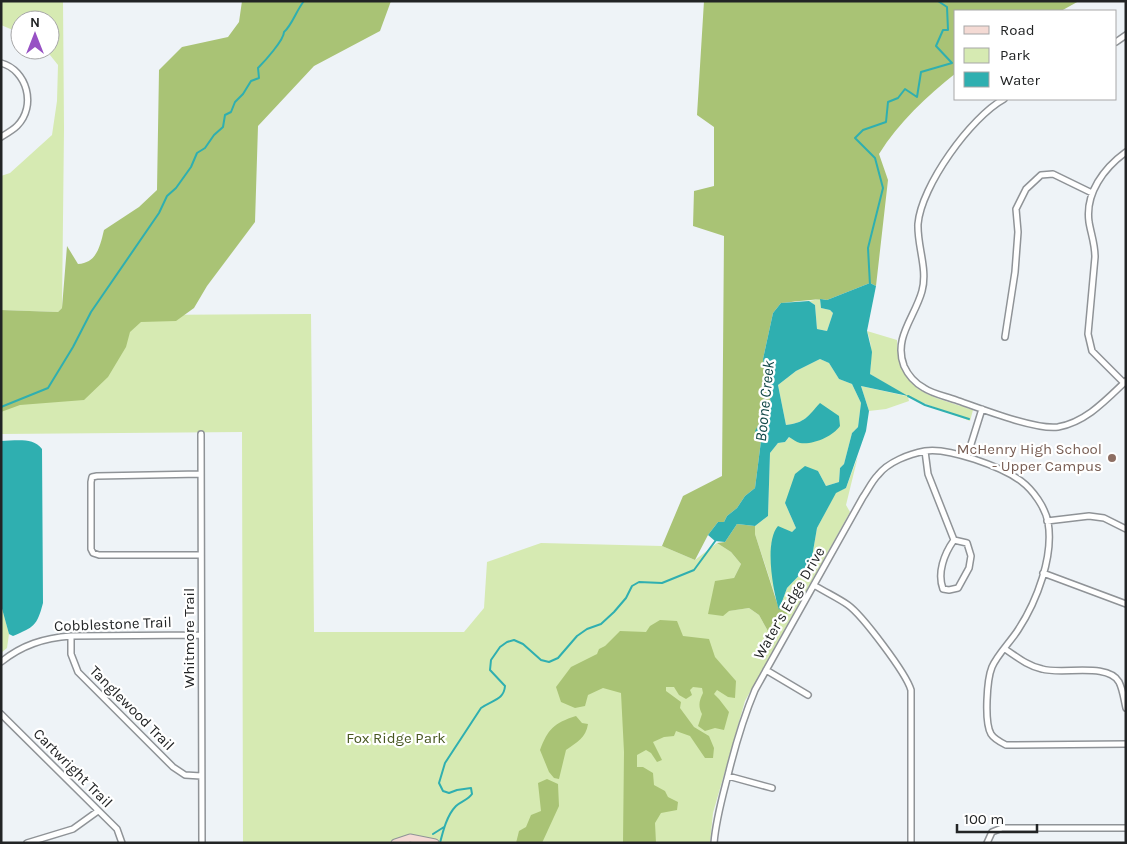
<svg xmlns="http://www.w3.org/2000/svg" width="1127" height="844" font-family="Karla,sans-serif">
	<style>
		.green { fill: #d6eab2 }
		.forest { fill: #a9c375 }
		.water { fill: #2fafb0 }
		.lines { fill: none; stroke-linecap: round; stroke-linejoin: round }
		.stream { stroke: #2fafb0; stroke-width: 2 }
		.street-casing { stroke: #8f9397; stroke-width: 8 }
		.secondary-casing { stroke: #8f9397; stroke-width: 9 }
		.street { stroke: #fff; stroke-width: 5 }
		.secondary { stroke: #f4dad4; stroke-width: 7 }
		.education-dot { fill: #8d6e63; stroke: #fff; stroke-width: 2 }
		.labels { text-anchor: middle; stroke-width: 4.5; stroke-linejoin: round; paint-order: stroke }
		.education-label { font-size: 15px; fill: #785e54; stroke: #fff; text-anchor: end }
		.street-label { font-size: 15px; fill: #222425; stroke: #fff }
		.park-label { font-size: 15px; fill: #475720; stroke: #fff }
		.water-label { font-size: 16px; font-style: italic; fill: #134949; stroke: #fff }
	</style>
	<rect width="100%" height="100%" fill="#eef3f7"/>
	<path class="green" d="M 1,1 L 63,1 L 64,129 L 62,308 L 58,312 L 1,310 L 1,176 L 10,173 L 52,135 L 57,101 L 58,65 L 46,50 L 50,50 L 50,20 L 20,20 L 20,33 L 1,25 Z
		M 820,299 L 821,308 L 830,310 L 833,313 L 827,331 L 817,329 L 815,305 L 809,301 Z
		M 311,314 L 314,632 L 464,632 L 484,608 L 487,562 L 541,543 L 662,546 L 695,560 L 717,543 L 731,552 L 741,564 L 734,578 L 728,611 L 749,608 L 759,615 L 769,633 L 789,603 L 783,599 L 787,588 L 811,563 L 817,528 L 836,492 L 846,488 L 858,456 L 846,505 L 850,512 L 745,701 L 713,813 L 710,843 L 243,843 L 242,432 L 1,434 L 1,316 Z
		M 867,331 L 897,340 C 899,394 930,395 973,410 L 970,421 L 908,397 L 909,401 L 886,409 L 869,411 L 861,386 L 906,396 L 870,374 C 871,359 873,346 867,331 Z
		M 820,359 L 829,363 L 839,379 L 852,384 L 861,403 L 858,427 L 852,433 L 844,464 L 840,468 L 839,482 L 826,486 L 818,471 L 785,503 L 796,528 L 792,532 L 771,544 L 774,592 L 755,534 L 755,526 L 768,516 L 770,453 L 778,443 L 785,442 L 820,403 C 808,416 805,423 786,425 L 778,385 L 796,371 Z
		M 1,605 L 9,634 L 7,648 L 1,653 Z"/>
	<path class="forest" d="M 242,1 L 391,1 L 380,31 L 314,66 L 258,126 L 255,222 L 207,286 L 194,308 L 176,321 L 141,322 L 130,332 L 126,347 L 108,377 L 84,400 L 20,405 L 1,412 L 1,310 L 58,312 L 62,308 L 67,246 L 78,264 C 97,263 100,246 104,230 L 139,207 L 157,190 L 159,70 L 182,47 L 228,37 L 239,22 Z
		M 704,1 L 1079,1 L 1061,11 L 956,11 L 956,73 C 926,97 899,122 879,154 L 888,180 L 876,286 L 870,283 L 827,300 C 818,298 793,302 781,303 L 773,313 L 763,359 L 771,404 L 756,431 L 761,441 L 755,488 L 745,496 L 737,508 L 727,516 L 724,522 L 718,522 L 708,535 L 695,560 L 662,546 L 683,496 L 722,476 L 724,236 L 693,226 L 694,191 L 714,186 L 714,127 L 697,115 Z
		M 737,524 L 755,526 L 755,534 L 779,609 L 783,599 L 789,603 L 787,614 L 769,633 L 759,615 L 749,608 L 729,611 L 723,616 L 708,614 L 715,581 L 734,578 L 741,564 L 731,552 L 717,543 L 725,542 Z
		M 660,620 L 677,621 L 683,636 L 709,639 L 715,657 L 736,681 L 735,698 L 728,697 L 717,690 L 714,694 L 719,699 L 729,712 L 724,730 L 715,728 L 705,731 L 698,726 L 702,714 C 698,706 699,701 703,693 L 702,688 L 693,687 L 690,690 L 692,695 L 686,699 L 679,695 L 674,687 L 666,687 L 666,691 L 681,702 L 680,708 L 694,727 L 709,736 L 714,748 L 713,758 L 705,758 L 690,736 L 676,731 L 674,736 L 664,737 L 653,742 L 662,760 L 657,762 L 651,753 L 646,750 L 637,755 L 637,767 L 643,767 L 653,773 L 654,785 L 665,791 L 668,797 L 678,802 L 677,810 L 661,813 L 655,823 L 656,843 L 623,843 L 624,752 L 621,693 L 603,688 L 588,695 L 585,706 L 575,708 L 561,702 L 556,687 L 571,667 L 597,654 L 599,649 L 605,646 L 620,631 L 646,632 L 650,626 Z
		M 576,716 L 582,723 L 588,724 C 586,738 577,742 566,750 L 559,779 L 554,778 L 549,772 L 540,750 C 548,729 554,723 576,716 Z
		M 547,779 L 558,784 L 559,806 L 542,843 L 516,843 L 519,831 L 526,827 L 531,815 L 541,811 L 538,783 Z"/>
	<path class="water" d="M 870,283 L 876,286 L 867,331 L 872,352 L 870,374 L 908,396 L 861,386 L 869,411 L 866,431 L 846,488 L 836,493 L 817,528 L 811,563 L 787,588 L 779,610 C 773,591 764,542 778,526 L 792,532 L 796,528 L 785,503 L 795,474 L 805,466 L 818,471 L 826,486 L 839,482 L 840,468 L 844,464 L 852,433 L 858,427 L 861,403 L 852,384 L 839,379 L 829,363 L 820,359 L 796,371 L 778,385 L 786,425 C 805,423 808,416 820,403 L 839,416 L 840,426 C 833,436 814,445 800,443 C 796,442 793,439 789,437 L 785,442 L 778,443 L 770,453 L 768,516 L 755,526 L 737,524 L 725,542 L 715,541 L 708,535 L 718,522 L 724,522 L 727,516 L 737,508 L 745,496 L 755,488 L 761,441 L 755,431 L 771,404 L 763,359 L 773,313 L 781,303 L 809,301 L 815,305 L 817,329 L 827,331 L 833,313 L 830,310 L 821,308 L 820,299 L 827,300 Z
		M 1,441 C 15,441 33,437 42,449 L 43,603 C 37,626 34,627 13,636 L 9,634 L 1,605 Z"/>
	<g class="lines">
		<path class="stream" d="M 870,285 L 868,248 L 883,188 L 875,158 L 855,138 L 863,130 L 886,122 L 888,102 L 898,98 L 905,89 L 917,97 L 921,72 L 952,63 L 936,46 L 943,30 L 948,30 L 947,7 L 938,1
			M 908,396 L 925,405 L 969,419
			M 1,407 L 48,388 L 73,347 L 91,312 L 159,213 L 167,196 L 176,188 L 191,167 L 197,153 L 205,148 L 214,135 L 223,127 L 225,115 L 231,112 L 235,102 L 243,94 L 251,81 L 259,78 L 258,68 C 264,62 284,40 284,32 C 292,25 296,11 304,1
			M 433,834 L 444,827
			M 440,843 C 443,831 447,815 456,806 C 461,801 468,800 472,794 L 471,788 L 457,790 L 449,793 L 443,791 L 439,783 L 445,763 L 481,708 C 492,700 504,700 505,686 L 490,670 L 491,660 L 500,647 L 507,642 L 514,640 L 523,644 L 541,660 L 549,662 L 558,658 L 577,636 L 587,629 L 601,624 L 614,612 L 626,598 L 632,586 L 639,582 L 662,583 L 694,570 L 716,540"/>
		<defs>
			<path id="street" d="M 1116,42 L 1126,35
				M 1,63 C 27,70 37,106 17,126 C 13,130 6,134 1,137
				M 1004,99 C 971,117 921,186 918,224 C 917,246 928,269 922,291 C 915,317 893,338 904,366 C 908,375 915,383 924,388 C 933,394 945,396 956,400 C 979,408 1035,430 1058,427 C 1086,422 1106,400 1126,381
				M 1005,337 L 1015,272 L 1018,232 L 1016,209 L 1026,189 L 1041,175 L 1053,174 L 1092,193
				M 1124,383 L 1092,351 L 1088,334 L 1095,257 C 1095,244 1091,234 1089,222 C 1085,193 1104,168 1126,152
				M 201,434 L 202,843
				M 925,451 L 928,474 L 954,540
				M 967,457 L 982,409
				M 201,474 L 97,476 L 92,477 L 91,482 L 91,549 L 93,553 L 99,555 L 201,555
				M 1047,521 L 1089,516 L 1104,518 L 1126,529
				M 954,540 L 967,543 L 971,556 L 969,568 L 958,588 L 949,590 L 943,589 C 937,573 944,554 954,540 Z
				M 1043,573 L 1126,604
				M 814,585 C 825,592 838,598 848,605 C 862,615 906,673 911,690 L 911,843
				M 71,636 L 71,654 L 78,672 L 173,767 L 185,775 L 201,776
				M 1005,649 C 1017,657 1028,666 1042,669 C 1062,675 1108,662 1119,682 C 1123,690 1124,700 1126,708
				M 1,662 C 22,645 44,638 71,636 L 201,635
				M 766,670 L 808,695
				M 1,714 L 117,829 L 122,843
				M 728,776 L 772,788
				M 27,843 L 73,829 L 98,811
				M 714,843 C 716,818 723,795 729,771 C 736,743 744,716 755,690 L 863,497 C 868,490 872,481 878,475 C 888,462 909,454 925,451 C 948,447 1002,467 1021,481 C 1033,490 1045,507 1048,522 C 1054,556 1037,601 1018,630 C 1011,641 997,655 992,667 C 987,679 984,722 991,734 C 994,739 1000,742 1006,745 L 1126,744
				M 987,843 L 992,832 L 1002,828 L 1126,828"/>
			<path id="secondary" d="M 395,843 L 410,838 L 435,843"/>
		</defs>
		<use href="#street" class="street-casing"/>
		<use href="#secondary" class="secondary-casing"/>
		<use href="#street" class="street"/>
		<use href="#secondary" class="secondary"/>
	</g>
	<circle class="education-dot" cx="1112" cy="458" r="5"/>
	<g class="labels">
		<g class="education-label">
			<text x="1102" y="454">McHenry High School<tspan x="1102" dy="17">- Upper Campus</tspan></text>
		</g>
		<g class="street-label">
			<text transform="translate(789 603) rotate(-60)" y="5">Water’s Edge Drive</text>
			<text transform="translate(113 624) rotate(-2)" y="5">Cobblestone Trail</text>
			<text transform="translate(189 638) rotate(-90)" y="5">Whitmore Trail</text>
			<text transform="translate(132 708) rotate(45)" y="5">Tanglewood Trail</text>
			<text transform="translate(73 768) rotate(45)" y="5">Cartwright Trail</text>
		</g>
		<g class="park-label">
			<text x="396" y="743">Fox Ridge Park</text>
		</g>
		<g class="water-label">
			<text transform="translate(764 401) rotate(-84)" y="6">Boone Creek</text>
		</g>
	</g>
	<rect width="1127" height="844" fill="none" stroke="#222425" stroke-width="5"/>
	<rect x="954" y="10" width="162" height="90" fill="#ffffff" stroke="#a7a7a8"/>
	<rect x="964" y="26" width="25" height="8" fill="#f4dad4" stroke="#a7a7a8"/>
	<text x="1000" y="35" font-size="15" fill="#222425">Road</text>
	<rect x="964" y="48" width="25" height="15" fill="#d6eab2" stroke="#a7a7a8"/>
	<text x="1000" y="60" font-size="15" fill="#222425">Park</text>
	<rect x="964" y="72" width="25" height="15" fill="#2fafb0" stroke="#a7a7a8"/>
	<text x="1000" y="85" font-size="15" fill="#222425">Water</text>
	<g transform="translate(35 35)"><circle r="24" fill="#ffffff" stroke="#a7a7a8"/>
	<path d="M0-4L9 19L0 12L-9 19Z" fill="#9751c4"/>
	<text y="-8" font-size="14" font-weight="bold" text-anchor="middle" fill="#222425">N</text>
	</g>
	<path d="M957 824v8h80v-8" fill="none" stroke="#222425" stroke-width="2.5"/>
	<text x="964" y="824" font-size="15" fill="#222425" stroke="#ffffff" stroke-width="4" paint-order="stroke">100 m</text>
</svg>
